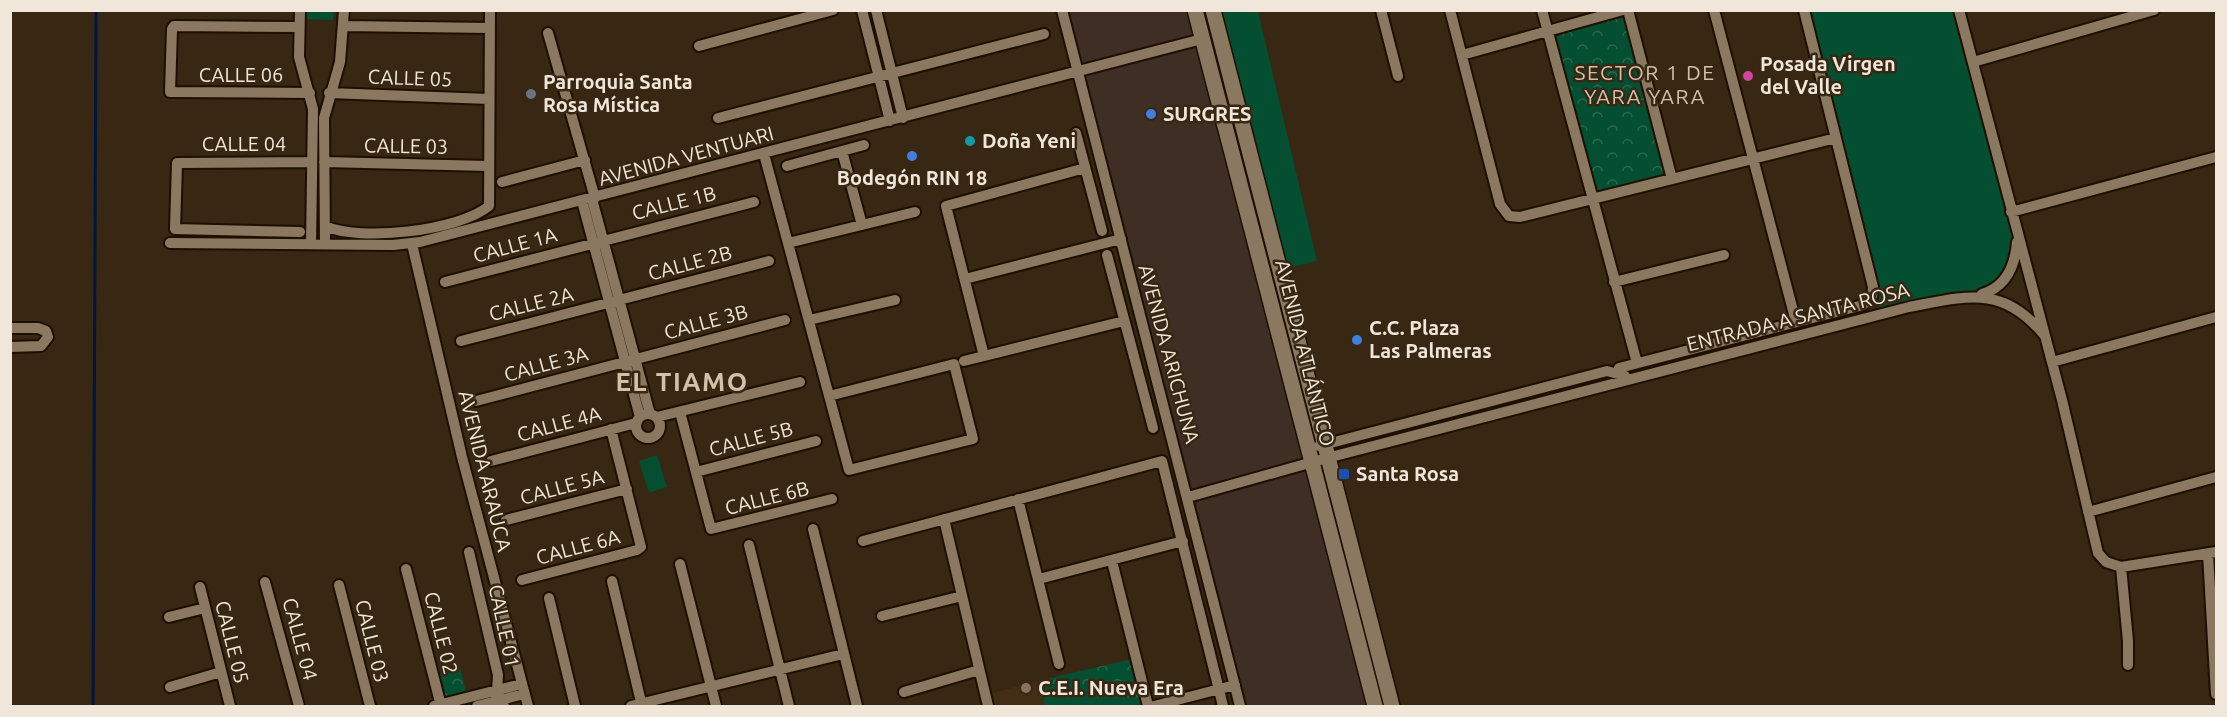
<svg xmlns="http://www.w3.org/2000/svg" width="2227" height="717" font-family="Ubuntu,sans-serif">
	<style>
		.commercial { fill: #3e2e24 }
		.built { fill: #422e13 }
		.green { fill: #044e31 }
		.park { fill: url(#park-crowns) }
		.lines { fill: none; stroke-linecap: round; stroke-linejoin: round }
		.stream { stroke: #00153f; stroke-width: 3 }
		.street-casing { stroke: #1e0f00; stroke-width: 14 }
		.secondary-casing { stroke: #1e0f00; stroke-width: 18 }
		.street { stroke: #8b7861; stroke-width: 10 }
		.secondary { stroke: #8b7861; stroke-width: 15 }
		.hotel-dot { fill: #d1479c; stroke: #372713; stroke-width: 2 }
		.worship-dot { fill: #6b7280; stroke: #372713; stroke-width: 2 }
		.shop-dot { fill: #3f7fe0; stroke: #372713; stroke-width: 2 }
		.culture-dot { fill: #0f9aa8; stroke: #372713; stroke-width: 2 }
		.transit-dot { fill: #1a4fb4; stroke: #372713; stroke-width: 2 }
		.education-dot { fill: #8d6e63; stroke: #372713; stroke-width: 2 }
		.labels { text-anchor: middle; stroke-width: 5; stroke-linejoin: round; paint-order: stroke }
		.poi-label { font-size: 20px; font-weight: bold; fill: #f0e6d9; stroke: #372713; text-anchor: start }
		.street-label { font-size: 20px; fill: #f0e6d9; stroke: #372713 }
		.neighbourhood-label { font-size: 21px; letter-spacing: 1.5px; fill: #d4c0a8; stroke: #372713 }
		.district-label { font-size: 26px; font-weight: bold; letter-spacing: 1.5px; fill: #d4c0a8; stroke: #372713 }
	</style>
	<defs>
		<pattern id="park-crowns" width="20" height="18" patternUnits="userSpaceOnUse" patternTransform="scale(1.5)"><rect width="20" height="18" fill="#044e31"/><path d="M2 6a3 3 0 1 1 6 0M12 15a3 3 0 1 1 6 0" fill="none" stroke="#29684e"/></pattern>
	</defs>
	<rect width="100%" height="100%" fill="#372713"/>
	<path class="commercial" d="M 1062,11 L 1195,11 L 1375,706 L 1240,706 Z"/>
	<path class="built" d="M 1038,681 L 1045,706 L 988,706 L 985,695 Z"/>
	<path class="green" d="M 305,11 L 334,11 L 333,20 L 305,19 Z
		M 1213,11 L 1258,11 L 1317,261 L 1280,270 Z
		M 1804,11 L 1959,11 L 2017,234 L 2014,262 L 1993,291 L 1879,314 Z
		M 657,455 L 667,487 L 649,493 L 639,461 Z"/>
	<path class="park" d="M 1623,11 L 1672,179 L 1592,199 L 1547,30 Z
		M 1136,658 L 1148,706 L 1045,706 L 1038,681 Z
		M 460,668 L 466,692 L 442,698 L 437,674 Z"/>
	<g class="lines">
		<path class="stream" d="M 93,706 L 96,10"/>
		<defs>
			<path id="street" d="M 300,10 L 299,57 L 313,109 L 311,244
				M 862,10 L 890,121
				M 876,10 L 903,118
				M 1062,10 L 1240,706
				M 1381,10 L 1398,76
				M 1450,10 L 1500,204 L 1509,216 L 1520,217 L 1836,138
				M 1542,10 L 1637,363
				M 1628,10 L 1672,179
				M 1714,10 L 1796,322
				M 1959,10 L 2062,400 L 2098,553 L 2106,562 L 2121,567 L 2216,552
				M 343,26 L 490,28
				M 299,27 L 174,26 L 172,29 L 170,92 L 310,93
				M 548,33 L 595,198
				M 699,46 L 833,10
				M 1462,55 L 1623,10
				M 1973,62 L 2154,10
				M 329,93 L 489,99
				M 718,118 L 1044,34
				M 1076,133 L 1102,231
				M 842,151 L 862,225
				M 764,154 L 849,470 L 973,439 L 954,364 L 829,396
				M 324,162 L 488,166
				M 787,166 L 864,145
				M 502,182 L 585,160
				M 592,199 L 650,414
				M 582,201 L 640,417
				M 2011,212 L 2216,157
				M 325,226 C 359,242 459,231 489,206 L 490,10
				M 300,232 L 175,229 L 177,163 L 312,162
				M 170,243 L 393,245 L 420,242 L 1202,39
				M 788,243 L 915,212
				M 325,244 L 324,118 L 340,62 L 344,10
				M 412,244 L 462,457 L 528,706
				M 1107,255 L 1153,428
				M 965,279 L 1121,239
				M 445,282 L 754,202
				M 1614,282 L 1724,255
				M 1982,294 C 2006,287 2015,267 2017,242
				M 809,320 L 895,300
				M 10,328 L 38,328 L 46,331 L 48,337 L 41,346 L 10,347
				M 461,341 L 769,261
				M 984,356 L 946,206 L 1085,168
				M 964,361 L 1124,321
				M 2052,362 L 2216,317
				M 1619,368 L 1863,305 L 1872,297 L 1873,287 L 1804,10
				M 476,401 L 785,320
				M 680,412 L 711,529 L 832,499
				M636 426a12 12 0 1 1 24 0a12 12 0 1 1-24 0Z
				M 657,417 L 800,382
				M 1319,446 L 1607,371 L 1625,376
				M 491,461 L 636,423
				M 696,472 L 816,441
				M 1188,497 L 1327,458 L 1909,307 C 1967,296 2003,284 2045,336
				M 1018,499 L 1059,664
				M 2088,512 L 2216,477
				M 944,519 L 988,706
				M 506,520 L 627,489
				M 813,529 L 857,706
				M 863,541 L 1162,461 L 1223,706
				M 749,545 L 789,706
				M 469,552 L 498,675 L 497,690 L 504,706
				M 2208,554 L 2216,694
				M 1112,561 L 1148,706
				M 680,564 L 716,706
				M 2121,567 L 2128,641 L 2128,665
				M 406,569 L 441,706
				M 1039,579 L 1183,541
				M 522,580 L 637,550 L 641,547 L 611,429
				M 612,581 L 642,706
				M 265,582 L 299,706
				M 339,585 L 370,706
				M 200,587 L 230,706
				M 549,598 L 575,706
				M 882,616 L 962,596
				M 169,617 L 205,608
				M 170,687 L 221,672
				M 904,692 L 979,670
				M 434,706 L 522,684
				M 477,706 L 524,694
				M 631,706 L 843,654
				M 1154,706 L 1235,685"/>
			<path id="secondary" d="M 1195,10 L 1375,706
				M 1213,10 L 1392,706"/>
		</defs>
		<use href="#street" class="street-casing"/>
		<use href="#secondary" class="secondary-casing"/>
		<use href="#street" class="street"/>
		<use href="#secondary" class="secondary"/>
	</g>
	<circle class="hotel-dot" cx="1748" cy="76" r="6"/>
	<circle class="worship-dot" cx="531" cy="94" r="6"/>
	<g class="shop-dot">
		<circle cx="1151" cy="114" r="6"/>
		<circle cx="912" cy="156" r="6"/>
		<circle cx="1357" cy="340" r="6"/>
	</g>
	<circle class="culture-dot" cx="970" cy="141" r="6"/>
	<rect class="transit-dot" x="1338" y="468" width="12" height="12" rx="3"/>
	<circle class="education-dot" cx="1026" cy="688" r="6"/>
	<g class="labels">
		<g class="poi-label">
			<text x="1760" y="71">Posada Virgen<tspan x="1760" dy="23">del Valle</tspan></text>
			<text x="543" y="89">Parroquia Santa<tspan x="543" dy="23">Rosa Mística</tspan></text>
			<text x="1163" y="121">SURGRES</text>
			<text x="982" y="148">Doña Yeni</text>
			<text x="912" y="185" text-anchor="middle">Bodegón RIN 18</text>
			<text x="1369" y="335">C.C. Plaza<tspan x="1369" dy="23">Las Palmeras</tspan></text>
			<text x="1356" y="481">Santa Rosa</text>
			<text x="1038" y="695">C.E.I. Nueva Era</text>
		</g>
		<g class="street-label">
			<text x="241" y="82">CALLE 06</text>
			<text transform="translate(410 78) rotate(2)" y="7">CALLE 05</text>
			<text x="244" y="151">CALLE 04</text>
			<text transform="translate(406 146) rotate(1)" y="7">CALLE 03</text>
			<text transform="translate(686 156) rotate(-15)" y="7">AVENIDA VENTUARI</text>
			<text transform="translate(674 203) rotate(-14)" y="7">CALLE 1B</text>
			<text transform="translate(515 245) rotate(-15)" y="7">CALLE 1A</text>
			<text transform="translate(690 263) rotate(-15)" y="7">CALLE 2B</text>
			<text transform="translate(531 304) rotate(-14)" y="7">CALLE 2A</text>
			<text transform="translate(1798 317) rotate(-14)" y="7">ENTRADA A SANTA ROSA</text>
			<text transform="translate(706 322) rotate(-15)" y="7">CALLE 3B</text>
			<text transform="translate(1305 353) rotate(76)" y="7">AVENIDA ATLÁNTICO</text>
			<text transform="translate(1169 354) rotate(75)" y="7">AVENIDA ARICHUNA</text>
			<text transform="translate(546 364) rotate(-15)" y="7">CALLE 3A</text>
			<text transform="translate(559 424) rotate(-15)" y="7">CALLE 4A</text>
			<text transform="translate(751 439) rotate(-15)" y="7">CALLE 5B</text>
			<text transform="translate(485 471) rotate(76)" y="7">AVENIDA ARAUCA</text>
			<text transform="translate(562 487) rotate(-15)" y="7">CALLE 5A</text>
			<text transform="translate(767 498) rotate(-14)" y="7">CALLE 6B</text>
			<text transform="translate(578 547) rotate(-15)" y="7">CALLE 6A</text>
			<text transform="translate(504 626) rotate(78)" y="7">CALLE 01</text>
			<text transform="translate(441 633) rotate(76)" y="7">CALLE 02</text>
			<text transform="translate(300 639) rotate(75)" y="7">CALLE 04</text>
			<text transform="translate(372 641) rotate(76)" y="7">CALLE 03</text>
			<text transform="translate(232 642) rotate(76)" y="7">CALLE 05</text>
		</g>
		<g class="neighbourhood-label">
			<text x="1645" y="80">SECTOR 1 DE<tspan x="1645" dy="24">YARA YARA</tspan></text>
		</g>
		<g class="district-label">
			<text x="682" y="391">EL TIAMO</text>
		</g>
	</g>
	<rect width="2227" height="717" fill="none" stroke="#f0e6d9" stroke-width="24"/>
</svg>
